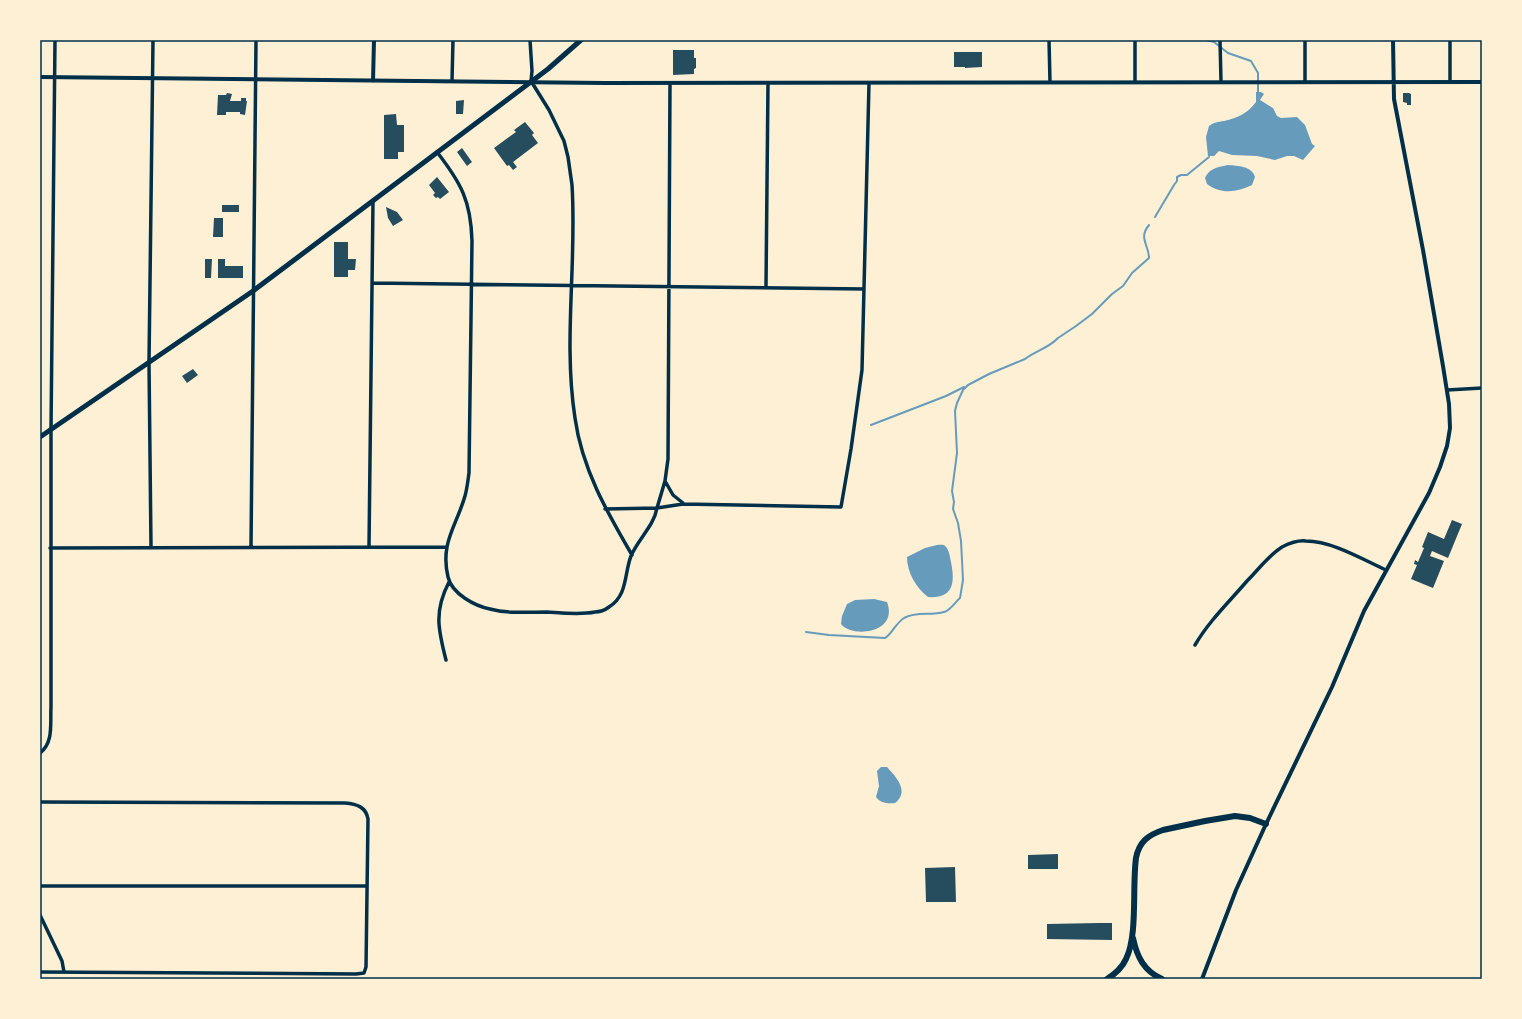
<svg xmlns="http://www.w3.org/2000/svg" width="1522" height="1019" font-family="Raleway,sans-serif">
	<style>
		.water { fill: #669bbc }
		.lines { fill: none; stroke-linecap: round; stroke-linejoin: round }
		.stream { stroke: #669bbc; stroke-width: 2 }
		.building { fill: #264d5e }
		.minor { stroke: #003049; stroke-width: 3.5 }
		.tertiary { stroke: #003049; stroke-width: 4 }
		.primary { stroke: #003049; stroke-width: 5 }
		.motorway { stroke: #003049; stroke-width: 6 }
		.neatline { fill: none; stroke: #003049; stroke-width: 1.5 }
	</style>
	<rect width="100%" height="100%" fill="#fdf0d5"/>
	<path class="water" d="M 1256,92 L 1261,92 L 1264,94 L 1260,100 L 1273,108 L 1277,116 L 1281,118 L 1297,117 L 1305,125 L 1312,144 L 1315,146 L 1303,160 L 1294,156 L 1287,156 L 1275,160 L 1257,156 L 1232,155 L 1219,151 L 1214,156 L 1208,156 L 1206,137 L 1209,126 C 1214,122 1218,122 1224,121 C 1238,118 1248,113 1256,102 Z
		M 1228,165 C 1238,166 1252,166 1255,177 L 1252,185 C 1238,192 1221,195 1207,184 L 1205,178 C 1209,168 1219,167 1228,165 Z
		M 937,545 C 941,545 944,544 946,547 C 949,550 950,557 951,562 C 955,582 954,599 928,597 C 916,588 907,572 907,557 L 925,548 Z
		M 874,599 L 887,602 C 899,634 851,638 841,624 L 842,616 L 847,604 L 855,600 Z
		M 881,767 L 887,767 C 896,777 910,791 895,803 C 888,804 880,803 876,797 L 879,786 L 877,771 Z"/>
	<g class="lines">
		<path class="stream" d="M 1206,40 L 1214,42 L 1228,53 L 1251,61 L 1258,73 L 1258,92
			M 1155,217 L 1174,185 L 1177,181 L 1177,177 L 1181,175 L 1187,175 L 1209,157
			M 968,385 L 989,374 L 1025,359 C 1035,351 1049,348 1058,338 L 1076,326 L 1092,314 L 1112,294 L 1123,286 L 1132,273 L 1149,258 C 1149,245 1138,238 1149,225
			M 871,425 L 946,396 L 964,387
			M 806,632 L 829,635 L 885,638 C 891,635 896,623 904,618 C 917,611 931,616 944,612 C 951,610 955,602 960,598 L 963,580 L 961,541 L 958,523 L 953,509 L 954,502 L 952,491 L 957,453 L 955,411 L 957,403 L 963,390 L 968,385"/>
	</g>
	<path class="building" d="M 673,50 L 694,50 L 694,58 L 696,58 L 696,68 L 694,69 L 694,74 L 673,75 Z
		M 954,52 L 982,52 L 982,67 L 965,68 L 965,67 L 954,67 Z
		M 227,93 L 232,94 L 230,101 L 241,101 L 241,98 L 246,98 L 246,101 L 247,101 L 245,115 L 240,114 L 240,112 L 226,112 L 226,115 L 217,115 L 218,95 L 226,95 Z
		M 1403,93 L 1409,93 L 1411,94 L 1411,105 L 1407,105 L 1407,103 L 1403,102 Z
		M 464,100 L 463,114 L 456,114 L 456,101 Z
		M 396,114 L 397,125 L 404,125 L 404,152 L 398,152 L 398,159 L 384,159 L 384,115 Z
		M 525,122 L 534,133 L 532,135 L 538,143 L 513,162 L 517,167 L 513,170 L 509,165 L 507,166 L 494,148 L 516,132 L 514,130 Z
		M 462,148 L 472,162 L 467,166 L 457,152 Z
		M 437,177 L 449,192 L 440,199 L 438,197 L 436,198 L 433,195 L 435,193 L 429,185 Z
		M 222,205 L 239,205 L 239,212 L 222,212 Z
		M 386,207 L 397,212 L 403,220 L 393,226 L 388,218 Z
		M 214,218 L 223,218 L 223,237 L 213,237 Z
		M 334,242 L 348,242 L 348,259 L 356,259 L 355,270 L 348,270 L 348,277 L 334,277 Z
		M 205,259 L 212,259 L 211,278 L 205,278 Z
		M 218,259 L 225,259 L 225,266 L 243,266 L 243,278 L 218,278 Z
		M 193,369 L 198,375 L 187,383 L 182,376 Z
		M 1452,520 L 1462,524 L 1448,558 L 1432,551 L 1430,556 L 1444,561 L 1433,588 L 1411,579 L 1417,565 L 1414,564 L 1415,560 L 1418,562 L 1424,548 L 1422,547 L 1428,532 L 1444,539 Z
		M 1058,854 L 1058,869 L 1028,869 L 1028,855 Z
		M 955,867 L 956,902 L 926,902 L 925,868 Z
		M 1099,923 L 1112,923 L 1112,940 L 1047,939 L 1047,924 Z"/>
	<g class="lines">
		<path class="minor" d="M 530,40 L 532,71 L 531,81 L 549,110 L 564,141 L 568,157 L 572,185 C 577,263 563,341 575,418 C 582,469 607,512 632,555
			M 1049,40 L 1050,82
			M 1220,40 L 1221,82
			M 1450,40 L 1450,82
			M 452,81 L 453,40
			M 1135,82 L 1135,40
			M 1305,82 L 1305,40
			M 437,152 C 461,183 471,201 472,241 L 469,473 C 468,480 467,489 465,496 C 456,527 440,543 448,577 C 452,594 475,606 490,609 C 508,614 528,612 547,612 C 563,613 580,615 595,612 C 600,612 605,610 609,607 C 628,595 624,574 631,556 C 638,539 654,526 657,508 L 683,504 L 841,507 L 851,449 L 862,370 L 869,83
			M 372,283 L 864,289
			M 766,286 L 768,83
			M 1447,390 L 1482,388
			M 665,481 L 673,495 L 683,503
			M 605,509 L 657,508 L 665,481 L 668,459 L 670,83
			M 151,547 L 149,363 L 153,40
			M 251,547 L 256,40
			M 369,547 L 373,201
			M 50,548 L 446,547
			M 1195,645 C 1209,621 1229,602 1247,581 C 1258,570 1269,555 1282,547 C 1290,543 1297,540 1306,541 C 1332,541 1362,559 1386,570
			M 446,660 C 438,629 434,611 449,582
			M 40,753 C 54,743 50,722 51,707 L 51,430 L 55,40
			M 40,802 L 345,803 C 357,804 366,807 368,819 L 366,967 L 364,973 L 356,974 L 40,972
			M 40,886 L 367,886
			M 40,915 L 62,961 L 64,972"/>
		<path class="tertiary" d="M 40,77 L 606,83 L 1482,82
			M 373,81 L 374,40
			M 1202,979 L 1236,890 L 1266,824 L 1332,687 L 1364,611 L 1429,493 L 1440,467 L 1447,446 L 1450,428 L 1449,404 L 1443,366 L 1423,250 L 1394,99 L 1393,40"/>
		<path class="primary" d="M 40,437 L 253,291 L 548,69 L 581,40"/>
		<path class="motorway" d="M 1133,938 C 1137,957 1144,971 1162,979
			M 1107,979 C 1115,974 1122,968 1126,959 C 1138,935 1132,887 1136,858 C 1139,842 1148,835 1163,830 L 1205,821 L 1235,816 L 1250,818 L 1266,824"/>
	</g>
	<rect width="1522" height="1019" fill="none" stroke="#fdf0d5" stroke-width="82"/>
	<rect x="41" y="41" width="1440" height="937" class="neatline"/>
</svg>
